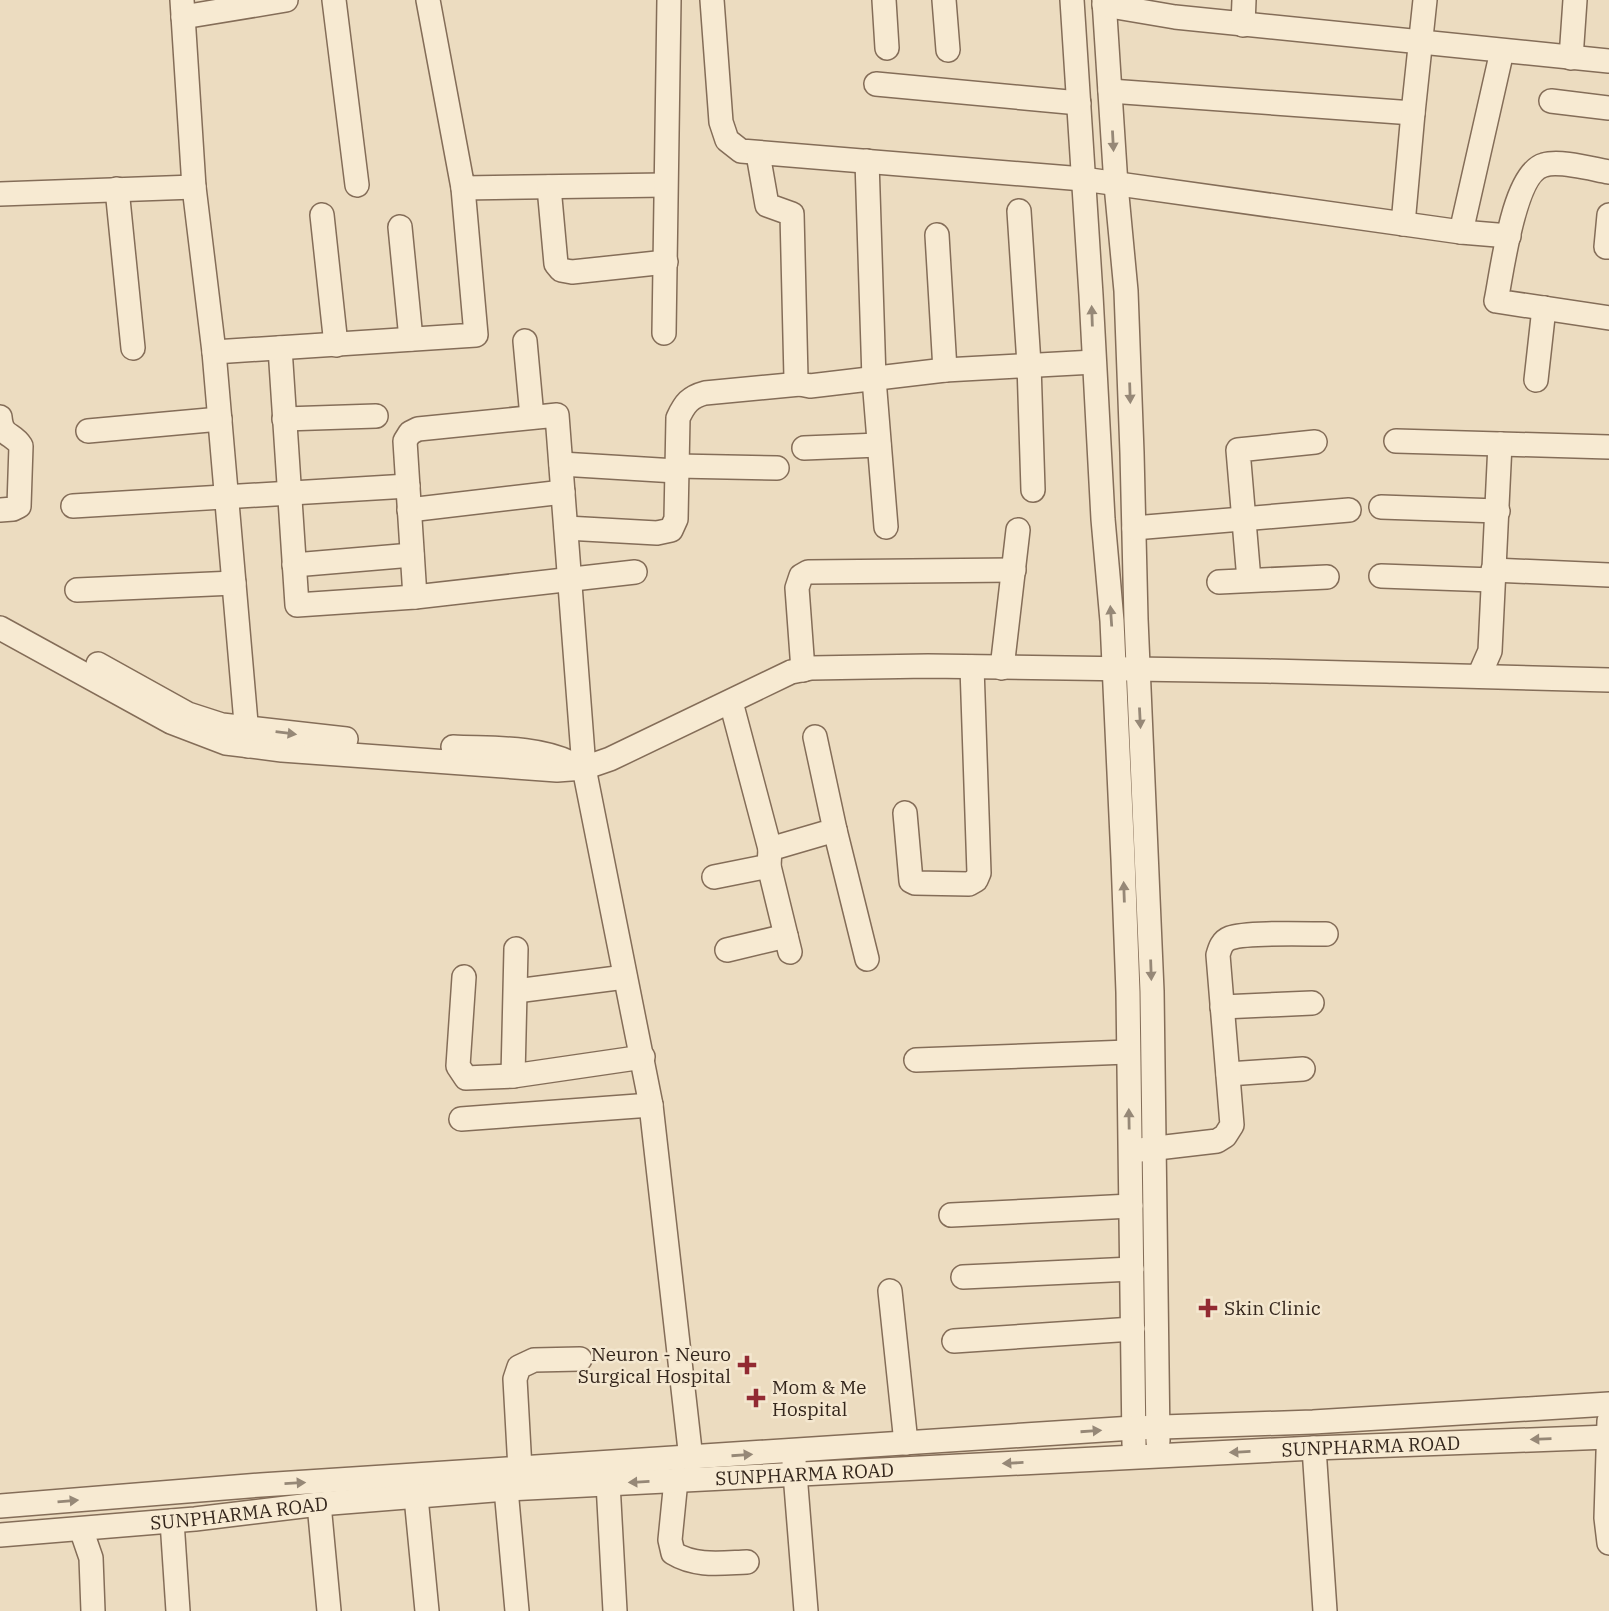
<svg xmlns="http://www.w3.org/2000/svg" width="1609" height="1611" font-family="'IBM Plex Serif',serif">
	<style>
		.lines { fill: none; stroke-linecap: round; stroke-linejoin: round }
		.minor-casing { stroke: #846d58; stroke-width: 26 }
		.minor { stroke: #f7ead2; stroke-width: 23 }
		.oneway { fill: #968877 }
		.poi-dot { fill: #922a32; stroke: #f4e7cf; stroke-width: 2.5 }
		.labels { text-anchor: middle; stroke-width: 5; stroke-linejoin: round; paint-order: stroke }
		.poi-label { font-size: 19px; fill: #34261c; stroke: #f4e7cf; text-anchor: start }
		.street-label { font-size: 19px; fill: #34261c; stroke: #f4e7cf }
	</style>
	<rect width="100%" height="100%" fill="#ecdcc0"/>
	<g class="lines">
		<defs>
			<g id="minor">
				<path d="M 182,0 L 194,187 L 214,352 L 248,746"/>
				<path d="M 334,0 L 357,185"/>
				<path d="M 428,0 L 463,188 L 665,185"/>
				<path d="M 712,0 L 721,122 L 727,140 L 741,151 L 1083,179 L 1461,232 L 1509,236"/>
				<path d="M 884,0 L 887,48"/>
				<path d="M 944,0 L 948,50"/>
				<path d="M 1072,0 L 1091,295 L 1103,519 L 1112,621 L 1123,859 L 1128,992 L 1134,1444"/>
				<path d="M 1104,0 L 1116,185 L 1126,291 L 1132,453 L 1136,619 L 1152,991 L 1158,1441"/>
				<path d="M 1104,5 L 1175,17 L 1609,61"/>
				<path d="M 183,17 L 286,0"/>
				<path d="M 1243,25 L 1244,0"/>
				<path d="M 1571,58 L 1575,0"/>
				<path d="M 876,84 L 1079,103"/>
				<path d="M 1110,91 L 1413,113 L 1425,0"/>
				<path d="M 1551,101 L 1609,108"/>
				<path d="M 758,154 L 767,205 L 792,214 L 796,378 L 800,384 L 810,386 L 945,370 L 1094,362"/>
				<path d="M 867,161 L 874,379 L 886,527"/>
				<path d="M 1609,172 C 1592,169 1560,160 1544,165 C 1513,173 1502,273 1496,301 L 1609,318"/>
				<path d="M 549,187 L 556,264 L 561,270 L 572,272 L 666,262"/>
				<path d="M 117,189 L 133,348"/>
				<path d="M 0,194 L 194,187"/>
				<path d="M 1019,211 L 1029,364 L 1033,490"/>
				<path d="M 322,215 L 336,345"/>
				<path d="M 1609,215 L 1606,247 L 1609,247"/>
				<path d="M 1403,224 L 1413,113"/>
				<path d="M 400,227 L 411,339"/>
				<path d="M 1461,232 L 1502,51"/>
				<path d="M 937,235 L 945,370"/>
				<path d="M 664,333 L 669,0"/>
				<path d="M 525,341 L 532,417"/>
				<path d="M 280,348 L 297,605 L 415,597 L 635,572"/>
				<path d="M 214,352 L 476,335 L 463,188"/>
				<path d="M 1536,380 L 1544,308"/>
				<path d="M 0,417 C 2,438 12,432 21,446 L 19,506 L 13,509 L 0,510"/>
				<path d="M 284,419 L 376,416"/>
				<path d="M 88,431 L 220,419"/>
				<path d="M 1396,441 L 1609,447"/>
				<path d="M 804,448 L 879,445"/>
				<path d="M 561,464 L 676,471"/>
				<path d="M 677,466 L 777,468"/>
				<path d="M 73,506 L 408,486"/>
				<path d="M 1381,507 L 1498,511"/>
				<path d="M 409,510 L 563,492"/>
				<path d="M 566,528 L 657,533 L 671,530 L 676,519 L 678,418 C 685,403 690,397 705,393 L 800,384"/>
				<path d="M 1134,528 L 1349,510"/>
				<path d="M 294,565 L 412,555"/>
				<path d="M 1493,570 L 1609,575"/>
				<path d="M 1381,576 L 1493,580"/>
				<path d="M 1249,580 L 1238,450 L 1315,442"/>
				<path d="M 1219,582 L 1327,577"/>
				<path d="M 77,590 L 234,583"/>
				<path d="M 415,597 L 405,441 L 410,433 L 418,429 L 557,415 L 584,768 L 651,1105 L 691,1459"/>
				<path d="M 0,628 L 171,722 L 226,743 L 282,750 L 557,770 L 584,768 L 610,759 L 791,672 L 811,668 L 928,666 L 1267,671 L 1609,680"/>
				<path d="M 98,664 L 188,714 L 222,725 L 346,739"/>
				<path d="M 1002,668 L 1018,530"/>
				<path d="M 803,670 L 797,588 L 801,576 L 808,572 L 1014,570"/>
				<path d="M 1479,676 L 1490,651 L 1500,444"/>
				<path d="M 731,702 L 770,849"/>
				<path d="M 453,747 C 491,749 536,746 571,763"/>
				<path d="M 905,813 L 911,881 L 915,883 L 969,884 L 976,880 L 979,873 L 972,667"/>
				<path d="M 835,830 L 867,959"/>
				<path d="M 714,877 L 769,866"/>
				<path d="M 727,950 L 786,936"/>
				<path d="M 790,952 L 769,866 L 770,849 L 835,830 L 815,737"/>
				<path d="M 464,977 L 458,1066 L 466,1078 L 513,1076 L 643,1057"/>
				<path d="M 516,991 L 625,977"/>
				<path d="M 1222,1007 L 1312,1003"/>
				<path d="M 916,1060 L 1128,1052"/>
				<path d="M 1228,1074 L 1303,1069"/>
				<path d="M 513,1076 L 516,949"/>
				<path d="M 461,1119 L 651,1105"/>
				<path d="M 1140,1150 L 1217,1141 L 1225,1136 L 1232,1125 L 1218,955 C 1220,948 1222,941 1230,938 C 1246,932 1306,934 1326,934"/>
				<path d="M 951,1215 L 1131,1206"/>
				<path d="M 963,1277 L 1132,1269"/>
				<path d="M 890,1291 L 906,1443"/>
				<path d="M 954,1341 L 1133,1329"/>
				<path d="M 1609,1421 L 1606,1518 L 1609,1543"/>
				<path d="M 1314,1448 L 1325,1611"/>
				<path d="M 794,1461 L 806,1611"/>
				<path d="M 520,1469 L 515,1379 L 519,1367 L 534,1360 L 580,1359"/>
				<path d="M 676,1480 L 670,1540 L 673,1553 C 696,1567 721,1563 747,1562"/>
				<path d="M 608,1483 L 615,1611"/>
				<path d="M 506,1489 L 517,1611"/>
				<path d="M 416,1497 L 427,1611"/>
				<path d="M 319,1504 L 329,1611"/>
				<path d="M 0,1506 L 261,1485 L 1133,1428 L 1313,1422 L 1609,1404"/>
				<path d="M 172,1521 L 178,1611"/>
				<path d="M 81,1529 L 91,1558 L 93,1611"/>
				<path id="s1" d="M 0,1535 L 195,1519 L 319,1504 L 506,1489 L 1314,1448 L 1609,1437"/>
			</g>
		</defs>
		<use href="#minor" class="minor-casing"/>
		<use href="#minor" class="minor"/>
	</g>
	<defs><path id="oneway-solid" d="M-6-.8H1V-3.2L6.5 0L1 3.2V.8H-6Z" transform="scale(1.75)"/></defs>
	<g class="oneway">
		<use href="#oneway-solid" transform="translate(1113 141) rotate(87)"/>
		<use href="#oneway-solid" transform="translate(1092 316) rotate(-92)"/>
		<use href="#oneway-solid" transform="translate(1130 393) rotate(88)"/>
		<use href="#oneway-solid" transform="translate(1111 616) rotate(-94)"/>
		<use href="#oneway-solid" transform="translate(1140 718) rotate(87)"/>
		<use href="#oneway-solid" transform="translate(286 733) rotate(7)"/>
		<use href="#oneway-solid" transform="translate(1124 892) rotate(-92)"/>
		<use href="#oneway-solid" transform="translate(1151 970) rotate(88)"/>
		<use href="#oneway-solid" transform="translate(1129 1119) rotate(-91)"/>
		<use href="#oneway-solid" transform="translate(1091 1431) rotate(-4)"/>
		<use href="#oneway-solid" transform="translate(1541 1439) rotate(178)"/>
		<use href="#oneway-solid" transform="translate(1240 1452) rotate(177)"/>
		<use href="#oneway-solid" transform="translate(742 1455) rotate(-4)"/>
		<use href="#oneway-solid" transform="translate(1013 1463) rotate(177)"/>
		<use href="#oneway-solid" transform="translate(639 1482) rotate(177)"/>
		<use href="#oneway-solid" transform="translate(295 1483) rotate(-3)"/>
		<use href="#oneway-solid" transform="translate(68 1501) rotate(-5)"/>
	</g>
	<g class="poi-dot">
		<path d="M1204.5 1297.5h7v7h7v7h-7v7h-7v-7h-7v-7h7z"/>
		<path d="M743.5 1354.5h7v7h7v7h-7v7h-7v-7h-7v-7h7z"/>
		<path d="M752.5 1387.5h7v7h7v7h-7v7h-7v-7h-7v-7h7z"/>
	</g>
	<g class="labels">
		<g class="poi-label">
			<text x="1224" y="1315">Skin Clinic</text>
			<text x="731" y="1361" text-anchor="end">Neuron - Neuro<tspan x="731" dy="22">Surgical Hospital</tspan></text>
			<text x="772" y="1394">Mom &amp; Me<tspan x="772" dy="22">Hospital</tspan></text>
		</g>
		<g class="street-label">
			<text dy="7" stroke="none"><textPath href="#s1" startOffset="1374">SUNPHARMA ROAD</textPath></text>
			<text dy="7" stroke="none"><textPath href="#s1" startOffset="807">SUNPHARMA ROAD</textPath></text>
			<text dy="7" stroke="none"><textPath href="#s1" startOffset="240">SUNPHARMA ROAD</textPath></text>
		</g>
	</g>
</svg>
